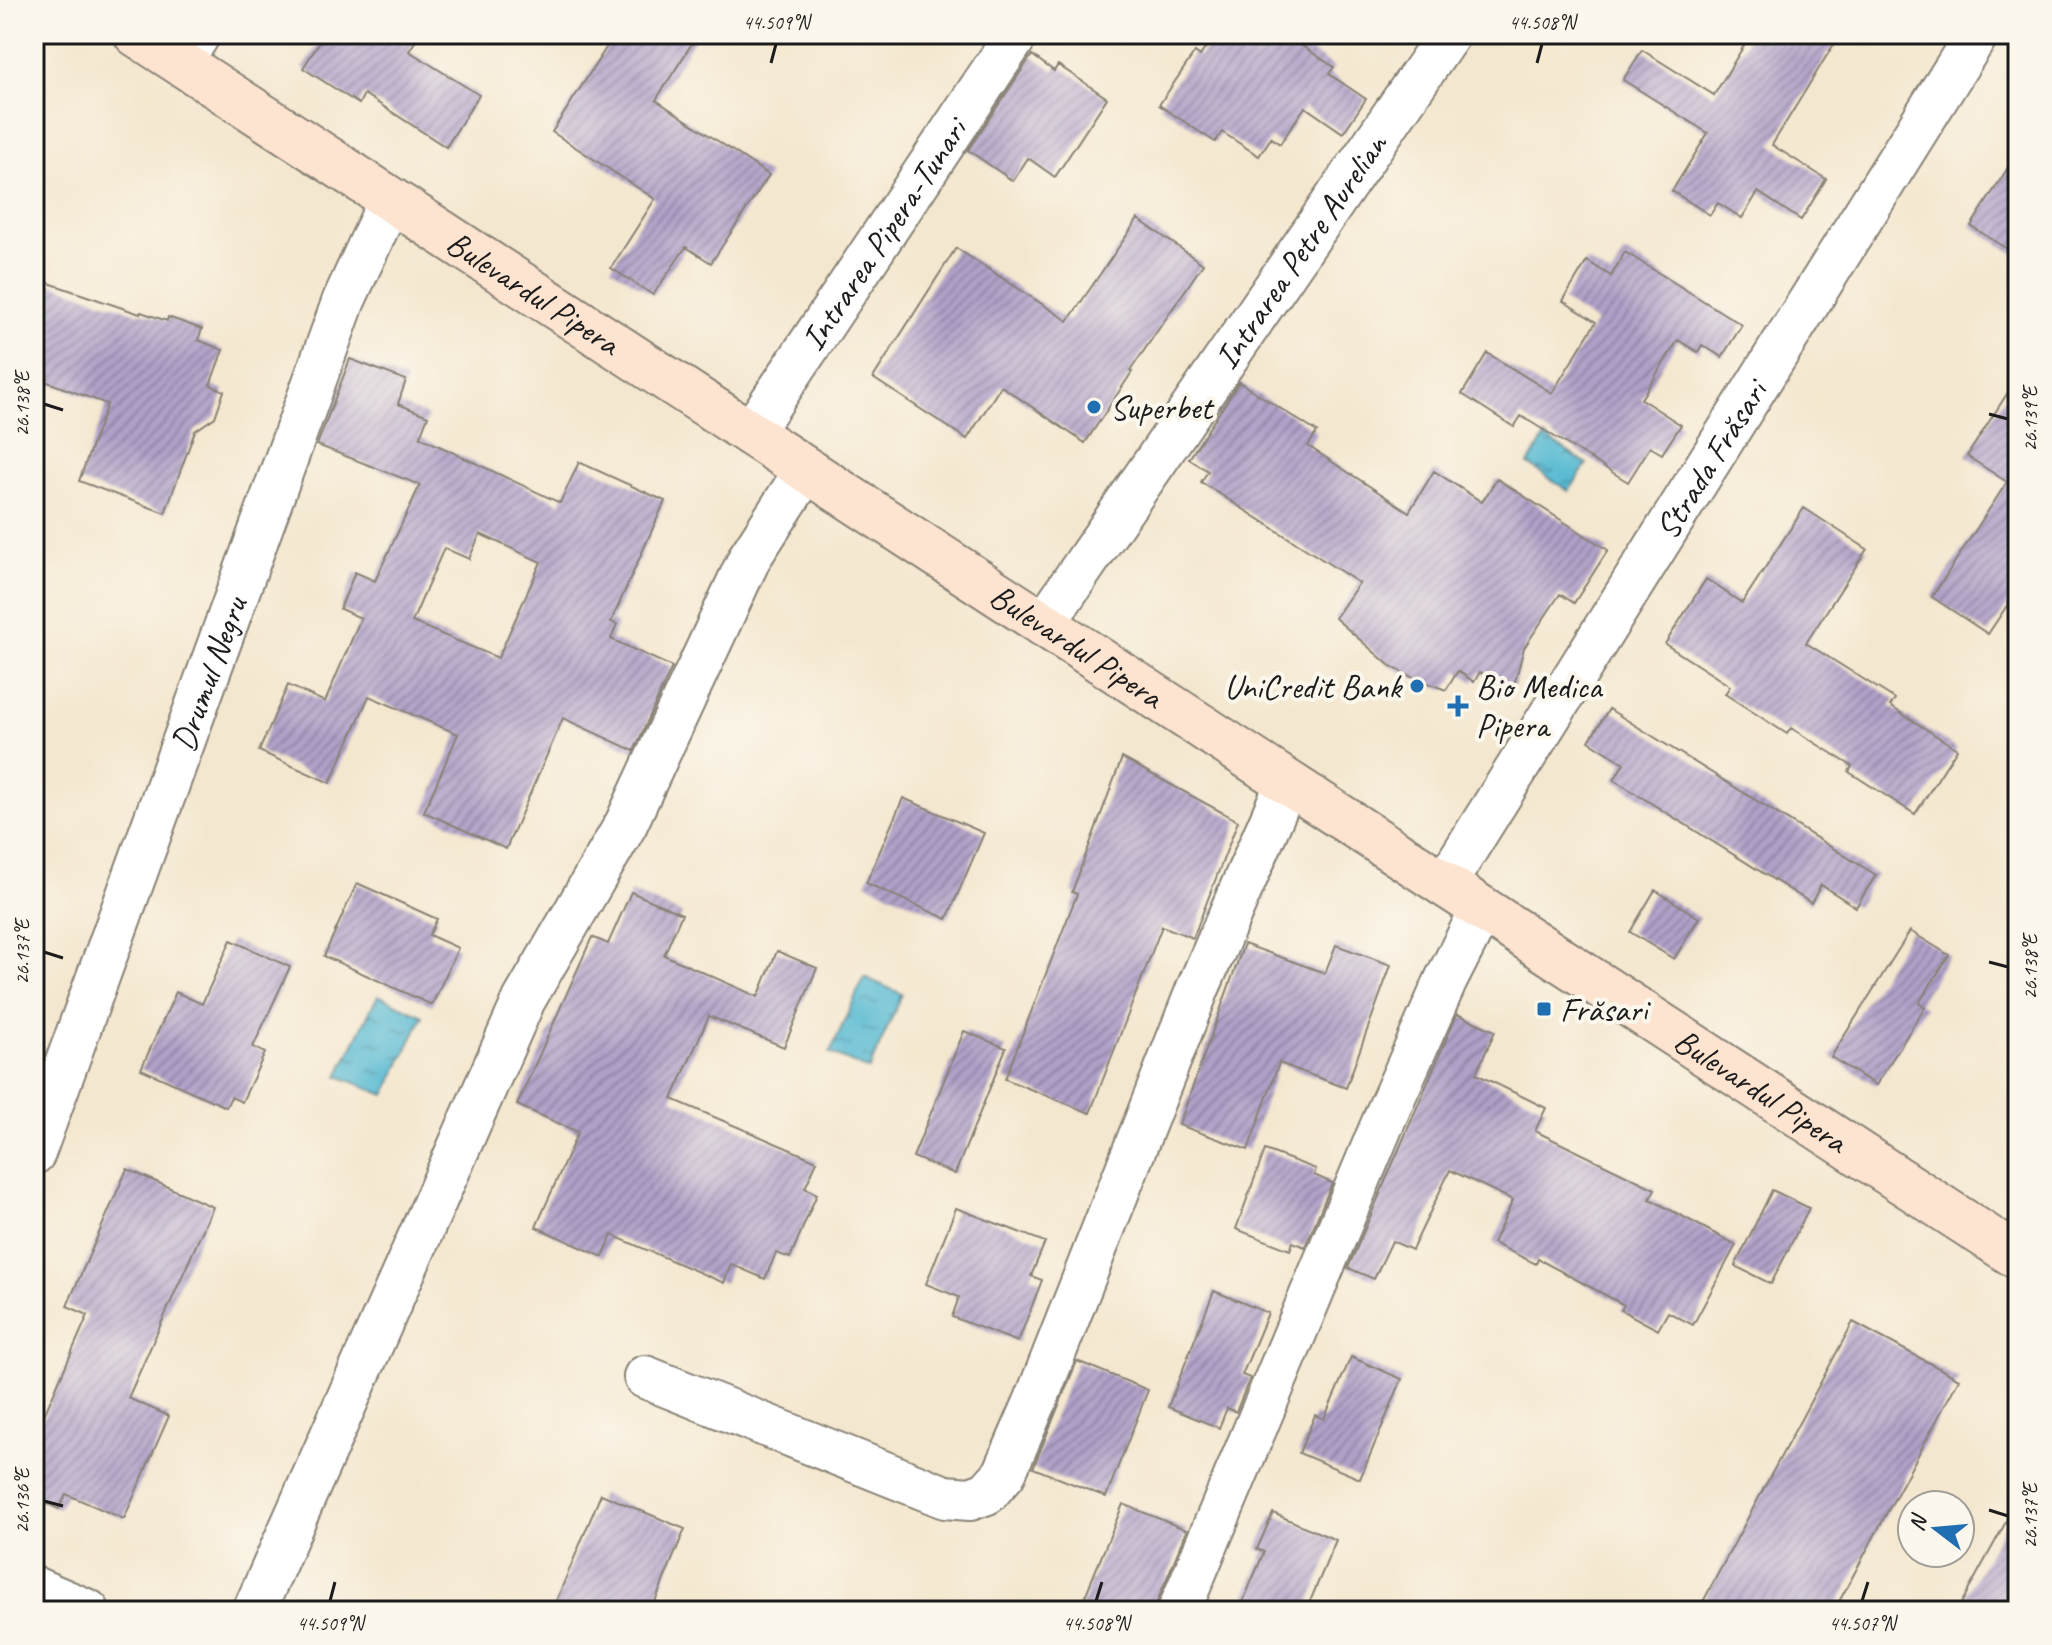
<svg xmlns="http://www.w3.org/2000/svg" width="2052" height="1645" font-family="Caveat,sans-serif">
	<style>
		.water { fill: url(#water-ripples); stroke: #386a76; stroke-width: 2 }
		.building { fill: url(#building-hatch); fill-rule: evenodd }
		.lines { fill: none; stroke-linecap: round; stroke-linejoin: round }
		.street-casing { stroke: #888276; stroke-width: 46 }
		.secondary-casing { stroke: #888276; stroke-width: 48 }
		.street { stroke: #fff; stroke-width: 42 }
		.secondary { stroke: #fde4d0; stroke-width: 44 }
		.ticks { fill: none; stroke: #1c1c1c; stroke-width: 3 }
		.poi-dot { fill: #1f6fb2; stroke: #fbf7ec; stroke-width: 3 }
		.labels { text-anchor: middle; stroke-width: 8; stroke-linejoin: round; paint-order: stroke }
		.street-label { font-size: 34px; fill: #1c1c1c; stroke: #fbf7ec }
		.poi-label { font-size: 34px; fill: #1c1c1c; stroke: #fbf7ec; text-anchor: start }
		.neatline { fill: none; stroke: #1c1c1c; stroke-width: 3 }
		.ticks-label { font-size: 20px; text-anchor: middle; fill: #1c1c1c }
	</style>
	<defs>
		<pattern id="water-ripples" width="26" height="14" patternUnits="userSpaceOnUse" patternTransform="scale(2)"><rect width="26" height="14" fill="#53b8d1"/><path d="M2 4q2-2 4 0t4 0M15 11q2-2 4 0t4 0" fill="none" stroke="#4495a9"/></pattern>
		<pattern id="building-hatch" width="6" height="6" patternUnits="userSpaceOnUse" patternTransform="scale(2)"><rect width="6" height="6" fill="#b0a0c8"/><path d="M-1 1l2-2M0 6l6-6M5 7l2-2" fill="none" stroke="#8e82a2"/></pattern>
	</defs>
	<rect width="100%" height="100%" fill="#fbf7ec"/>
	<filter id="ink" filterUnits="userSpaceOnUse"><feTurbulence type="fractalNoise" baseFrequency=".0125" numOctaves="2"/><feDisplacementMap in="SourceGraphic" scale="16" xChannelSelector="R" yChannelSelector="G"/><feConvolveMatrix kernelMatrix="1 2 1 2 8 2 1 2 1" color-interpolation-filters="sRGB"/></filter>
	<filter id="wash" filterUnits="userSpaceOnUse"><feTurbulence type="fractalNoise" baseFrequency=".006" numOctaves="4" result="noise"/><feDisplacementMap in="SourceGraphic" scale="32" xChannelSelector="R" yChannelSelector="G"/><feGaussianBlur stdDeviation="1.8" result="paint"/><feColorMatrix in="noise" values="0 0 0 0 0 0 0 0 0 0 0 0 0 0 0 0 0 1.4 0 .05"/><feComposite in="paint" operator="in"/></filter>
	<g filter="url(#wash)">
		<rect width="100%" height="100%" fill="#f4e7cf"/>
		<path class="water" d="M 1545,437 L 1587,464 L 1569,491 L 1528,464 Z
			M 864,977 L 902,994 L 869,1070 L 830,1053 Z
			M 378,995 L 423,1016 L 385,1095 L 338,1076 Z"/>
		<g id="blocks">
			<path class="building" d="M 325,34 L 420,34 L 409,51 L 479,95 L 446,147 L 364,94 L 359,104 L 303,68 Z
				M 615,34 L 698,34 L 656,100 L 769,175 L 711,263 L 686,247 L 653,295 L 611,268 L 655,199 L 552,132 Z
				M 1215,34 L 1284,34 L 1334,67 L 1329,74 L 1366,99 L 1343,133 L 1305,107 L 1280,144 L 1271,138 L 1259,156 L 1222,132 L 1215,142 L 1159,105 L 1195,52 L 1200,56 Z
				M 1751,34 L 1840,34 L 1772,145 L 1826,179 L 1801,220 L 1758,192 L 1742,218 L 1718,203 L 1710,215 L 1672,191 L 1708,133 L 1623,80 L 1642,50 L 1714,95 Z
				M 1032,55 L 1054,71 L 1058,65 L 1107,98 L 1055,177 L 1028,158 L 1013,181 L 968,150 Z
				M 2018,152 L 2018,256 L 1971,226 Z
				M 1138,219 L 1203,264 L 1130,371 L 1132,372 L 1085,443 L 1001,386 L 967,439 L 873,378 L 956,248 L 1068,321 Z
				M 1625,252 L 1742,325 L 1722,357 L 1702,345 L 1698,352 L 1678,340 L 1641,399 L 1681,425 L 1662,454 L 1650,447 L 1628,482 L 1521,416 L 1514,427 L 1462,394 L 1487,353 L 1552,393 L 1596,322 L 1563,301 L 1587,261 L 1611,276 Z
				M 34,278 L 140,314 L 141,312 L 167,321 L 168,317 L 202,329 L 198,340 L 223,350 L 210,385 L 224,391 L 215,417 L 195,431 L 165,513 L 79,481 L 107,404 L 34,377 Z
				M 350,359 L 406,380 L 398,404 L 428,416 L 420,437 L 560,503 L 579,462 L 665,501 L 611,622 L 617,624 L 611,639 L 672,667 L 634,751 L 563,718 L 506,849 L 424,812 L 458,734 L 369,696 L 330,783 L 259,751 L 288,685 L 325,702 L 361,618 L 340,609 L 355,572 L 375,581 L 420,485 L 317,445 ZM 480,534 L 541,562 L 498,658 L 412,622 L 444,548 L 469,559 Z
				M 2018,377 L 2018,589 L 1988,634 L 1932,597 L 2007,482 L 1967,456 Z
				M 1239,382 L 1317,432 L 1308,446 L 1409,512 L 1434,471 L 1482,502 L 1497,479 L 1608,550 L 1574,603 L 1560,594 L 1524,648 L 1512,693 L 1480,672 L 1474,682 L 1458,671 L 1446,690 L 1407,675 L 1389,665 L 1335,618 L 1359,583 L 1201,482 L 1208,471 L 1189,459 Z
				M 1804,508 L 1867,549 L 1806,643 L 1895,699 L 1890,706 L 1957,749 L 1915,814 L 1849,772 L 1852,766 L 1791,728 L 1787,734 L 1725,694 L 1730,686 L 1665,644 L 1706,579 L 1742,603 Z
				M 1609,709 L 1876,875 L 1856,907 L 1821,885 L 1811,903 L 1614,780 L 1624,763 L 1589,741 Z
				M 1122,758 L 1238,821 L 1193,938 L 1162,926 L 1090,1113 L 1005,1079 L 1077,894 L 1072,892 Z
				M 903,798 L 984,833 L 947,919 L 866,883 Z
				M 357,883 L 437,919 L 429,935 L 458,948 L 432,1005 L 324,956 Z
				M 1655,890 L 1699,918 L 1674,959 L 1630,932 Z
				M 631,892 L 682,914 L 664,955 L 758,997 L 777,951 L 817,968 L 784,1047 L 709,1016 L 672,1099 L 817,1161 L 805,1188 L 817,1194 L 790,1258 L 776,1253 L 765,1279 L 731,1264 L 724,1283 L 612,1235 L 603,1257 L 536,1227 L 578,1132 L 517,1105 L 592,937 L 608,944 Z
				M 1910,931 L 1949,955 L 1919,1003 L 1925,1007 L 1876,1085 L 1831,1057 Z
				M 231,940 L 290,967 L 253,1047 L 265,1053 L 242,1102 L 231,1097 L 226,1107 L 141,1069 L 176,992 L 202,1004 Z
				M 1244,944 L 1325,973 L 1336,945 L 1391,965 L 1346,1088 L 1279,1063 L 1248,1150 L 1179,1125 Z
				M 1457,1014 L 1495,1031 L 1476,1074 L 1546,1108 L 1535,1131 L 1655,1189 L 1650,1199 L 1736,1245 L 1693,1325 L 1668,1312 L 1658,1330 L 1621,1310 L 1624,1305 L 1538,1259 L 1536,1264 L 1493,1243 L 1513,1200 L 1450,1170 L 1412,1250 L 1392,1241 L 1374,1279 L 1348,1268 Z
				M 964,1031 L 1006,1048 L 955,1174 L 913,1157 Z
				M 1265,1150 L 1316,1169 L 1314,1175 L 1332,1183 L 1305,1247 L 1293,1242 L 1290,1250 L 1236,1229 Z
				M 127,1169 L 213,1207 L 128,1398 L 169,1416 L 124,1519 L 66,1494 L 59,1509 L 34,1498 L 34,1438 L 88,1315 L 67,1306 Z
				M 1772,1190 L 1809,1208 L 1771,1284 L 1735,1266 Z
				M 956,1208 L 1045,1242 L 1031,1276 L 1042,1280 L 1018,1342 L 952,1317 L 959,1297 L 926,1284 Z
				M 1214,1291 L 1268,1313 L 1242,1375 L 1250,1378 L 1236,1412 L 1227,1408 L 1219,1428 L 1168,1407 Z
				M 1853,1322 L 1959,1379 L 1834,1611 L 1698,1611 Z
				M 1351,1357 L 1402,1379 L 1360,1479 L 1299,1453 L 1315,1415 L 1324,1419 Z
				M 1077,1361 L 1148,1390 L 1106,1497 L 1033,1468 Z
				M 601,1494 L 685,1529 L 651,1611 L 552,1611 Z
				M 2018,1500 L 2018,1611 L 1957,1611 Z
				M 1123,1504 L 1187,1530 L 1157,1602 L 1156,1611 L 1079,1611 Z
				M 1273,1513 L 1336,1540 L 1306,1611 L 1239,1611 L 1264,1552 L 1257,1549 Z"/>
		</g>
	</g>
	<g filter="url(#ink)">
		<use href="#blocks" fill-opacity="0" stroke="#888276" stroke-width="2"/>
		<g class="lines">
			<defs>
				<g id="street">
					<path d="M 180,63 L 199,34"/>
					<path id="s1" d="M 750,434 L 1017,34"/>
					<path id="s2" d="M 1043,625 L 1449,34"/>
					<path id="s3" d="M 1444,885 L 1977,34"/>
					<path id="s4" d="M 34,1153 L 344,300 L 390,200"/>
					<path d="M 645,1377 L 945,1497 L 970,1499 L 987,1493 L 1004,1474 L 1036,1400 L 1198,988 L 1287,783"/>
					<path d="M 34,1588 L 88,1611"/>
					<path d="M 254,1611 L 524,1000 L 626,824 L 750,557 L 806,470"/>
					<path d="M 1179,1611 L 1387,1113 L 1446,980 L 1482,909"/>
				</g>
				<g id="secondary">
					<path id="s5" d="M 136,34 L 2018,1257"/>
				</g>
			</defs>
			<use href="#street" class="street-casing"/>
			<use href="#secondary" class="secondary-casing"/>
			<use href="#street" class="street"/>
			<use href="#secondary" class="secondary"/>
		</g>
	</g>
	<path class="ticks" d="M 771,63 L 776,44M 1537,63 L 1542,44M 44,404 L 63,410M 1989,414 L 2008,419M 44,952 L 63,958M 1989,962 L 2008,967M 44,1501 L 63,1506M 1989,1510 L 2008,1516M 330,1601 L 335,1582M 1096,1601 L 1102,1582M 1862,1601 L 1868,1582"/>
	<g class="poi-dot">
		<circle cx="1094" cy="407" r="8"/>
		<circle cx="1417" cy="686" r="8"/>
		<path d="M1454 694h8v8h8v8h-8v8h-8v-8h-8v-8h8z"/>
		<rect x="1536" y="1001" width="16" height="16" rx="4"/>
	</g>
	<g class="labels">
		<g class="street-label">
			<text dy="12" stroke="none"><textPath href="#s1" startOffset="240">Intrarea Pipera-Tunari</textPath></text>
			<text dy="12" stroke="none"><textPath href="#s2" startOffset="454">Intrarea Petre Aurelian</textPath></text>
			<text dy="12" stroke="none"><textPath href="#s5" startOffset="474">Bulevardul Pipera</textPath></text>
			<text dy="12" stroke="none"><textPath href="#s3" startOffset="502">Strada Frăsari</textPath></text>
			<text dy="12" stroke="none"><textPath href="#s5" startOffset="1122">Bulevardul Pipera</textPath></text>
			<text dy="12" stroke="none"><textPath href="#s4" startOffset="510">Drumul Negru</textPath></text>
			<text dy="12" stroke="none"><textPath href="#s5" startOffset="1938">Bulevardul Pipera</textPath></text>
		</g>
		<g class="poi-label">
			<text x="1110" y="419">Superbet</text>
			<text x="1401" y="698" text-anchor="end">UniCredit Bank</text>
			<text x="1476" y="698">Bio Medica<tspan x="1476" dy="39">Pipera</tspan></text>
			<text x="1560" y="1021">Frăsari</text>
		</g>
	</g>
	<rect width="2052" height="1645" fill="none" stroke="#fbf7ec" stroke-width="88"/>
	<g transform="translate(1936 1529) rotate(286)"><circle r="38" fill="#fbf7ec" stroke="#a29f99" stroke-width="2"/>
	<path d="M0-6L14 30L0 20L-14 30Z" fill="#1f6fb2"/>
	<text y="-12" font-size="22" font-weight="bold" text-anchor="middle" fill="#1c1c1c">N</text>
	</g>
	<rect x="44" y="44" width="1964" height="1557" class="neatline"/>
	<g class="ticks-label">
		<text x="776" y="29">44.509°N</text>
		<text x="1542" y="29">44.508°N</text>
		<text transform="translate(22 404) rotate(-90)" y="7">26.138°E</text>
		<text transform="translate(2030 419) rotate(-90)" y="7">26.139°E</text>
		<text transform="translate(22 952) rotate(-90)" y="7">26.137°E</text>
		<text transform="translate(2030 967) rotate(-90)" y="7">26.138°E</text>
		<text transform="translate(22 1501) rotate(-90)" y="7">26.136°E</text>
		<text transform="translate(2030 1516) rotate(-90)" y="7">26.137°E</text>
		<text x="330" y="1630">44.509°N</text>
		<text x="1096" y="1630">44.508°N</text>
		<text x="1862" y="1630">44.507°N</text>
	</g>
</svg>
